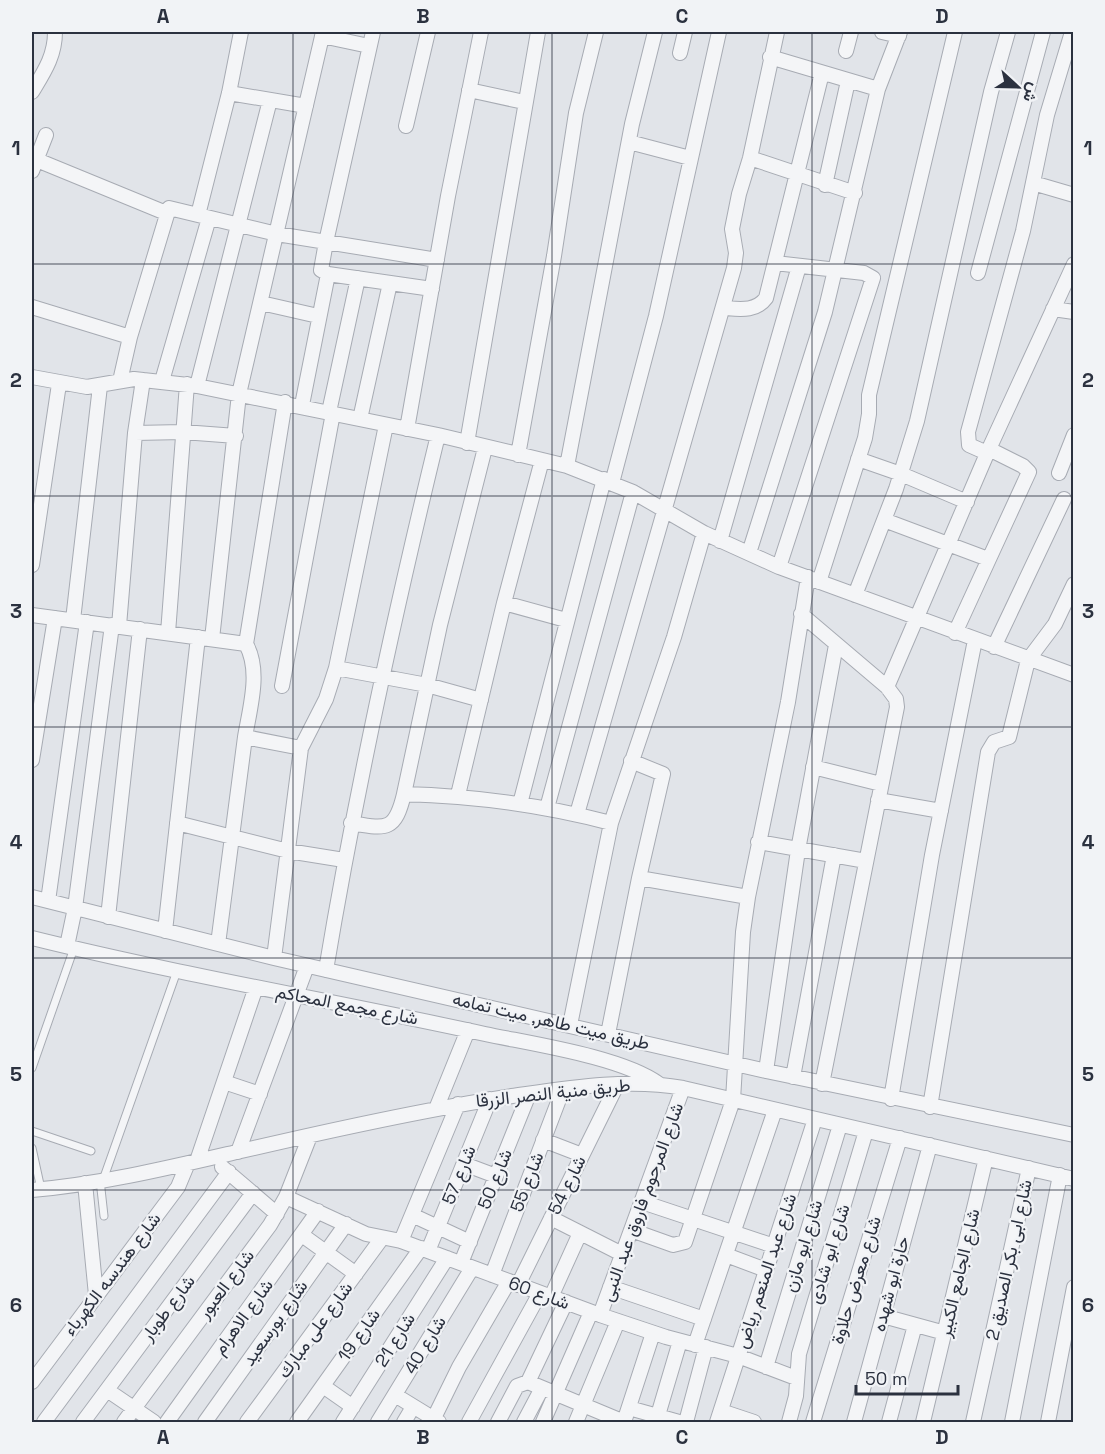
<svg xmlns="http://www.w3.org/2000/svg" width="1105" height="1454" font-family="'Space Grotesk',Vazirmatn,sans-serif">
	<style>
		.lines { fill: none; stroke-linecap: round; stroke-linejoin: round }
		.service-casing { stroke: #a7abb3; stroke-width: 9 }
		.minor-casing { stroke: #a7abb3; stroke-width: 16 }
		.service { stroke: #f4f5f7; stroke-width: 7 }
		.minor { stroke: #f4f5f7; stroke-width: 14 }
		.grid { fill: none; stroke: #2b313f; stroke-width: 1.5; stroke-opacity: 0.55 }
		.labels { text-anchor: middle; stroke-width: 4.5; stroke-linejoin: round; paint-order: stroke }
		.street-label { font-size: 18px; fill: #2b313f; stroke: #f1f3f6 }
		.neatline { fill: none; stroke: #2b313f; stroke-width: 2 }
		.grid-label { font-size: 20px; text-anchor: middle; font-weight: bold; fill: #2b313f }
	</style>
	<rect width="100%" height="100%" fill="#e1e4e9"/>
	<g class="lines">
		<defs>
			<path id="service" d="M 32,1068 L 74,948
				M 32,1131 L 91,1151
				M 32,1148 L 41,1189
				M 100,1180 L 104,1216
				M 103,1180 L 177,971"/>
			<path id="minor" d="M 882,32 L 899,36
				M 322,36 L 369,46
				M 846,51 L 851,32
				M 680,53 L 685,32
				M 770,57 L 878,89
				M 469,90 L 524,102
				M 32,92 C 44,72 55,56 55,32
				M 229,93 L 306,106
				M 406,126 L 428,32
				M 629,142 L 690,158
				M 32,158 L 166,213
				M 750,158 L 855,193
				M 32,171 L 46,135
				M 1033,183 L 1074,195
				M 825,185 L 848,81
				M 198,215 L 229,93 L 241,32
				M 775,263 L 864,273 L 873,278 L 779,567
				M 978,273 L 1043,32
				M 328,274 L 432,289
				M 261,303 L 318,316
				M 32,307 L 130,337
				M 724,308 C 739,309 756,312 766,298 L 822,73
				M 1053,309 L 1074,312
				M 32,377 L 87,387 L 134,379 L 197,386 L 438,435 L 567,466 L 633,492 L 704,533 L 779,567 L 1074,675
				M 120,381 L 130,337 L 169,208 L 277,234 L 437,260
				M 162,381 L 209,218
				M 197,386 L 270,100
				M 302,405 L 328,274 L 321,270 L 326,242 L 373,32
				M 329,412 L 358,278
				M 360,419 L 390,283
				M 407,429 L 448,196 L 481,32
				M 135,433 L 183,432 L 236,436
				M 467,443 L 538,32
				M 987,453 L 969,445 L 968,432 L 1023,231 L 1047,115 L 1072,32
				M 518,455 L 554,256 L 576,113 L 596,32
				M 858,459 L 901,474 L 967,502
				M 567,466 L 632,124 L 655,32
				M 1059,473 L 1074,435
				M 612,483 L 656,316 L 719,32
				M 884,520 L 988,559
				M 720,541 L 799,266
				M 749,553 L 825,312 L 878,89 L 900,32
				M 32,565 L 59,384
				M 819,582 L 865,438 L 869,414 L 869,395 L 955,32
				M 855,595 L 896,489 L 917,421 L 991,92 L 1008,32
				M 504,603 L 566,620
				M 801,614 L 887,687 L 896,699 L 897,707 L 822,1084
				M 32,615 L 246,644
				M 73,620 L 100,386
				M 119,626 L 135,433 L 143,380
				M 168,633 L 187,384
				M 955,633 L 1029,472 L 1023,466 L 989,449
				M 212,639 L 239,394 L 323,32
				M 994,647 L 1064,499
				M 336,668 L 427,685 L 481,700
				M 282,686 L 333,413
				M 887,687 L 989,449 L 1074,264
				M 245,737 C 250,707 261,671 246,644 L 285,402
				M 32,760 L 55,618
				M 631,761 L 663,774 L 639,878 L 748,897
				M 813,767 L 881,784
				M 404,794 L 440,625 L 485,448
				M 458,795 L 504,603 L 542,460
				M 878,800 L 941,811
				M 520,804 L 604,479
				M 547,808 L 633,492
				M 577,814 L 734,268 L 736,253 L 732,229 L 739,194 L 750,158 L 777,32
				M 177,823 L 288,851 L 344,860
				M 351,823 C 386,829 395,832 404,794 C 475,796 543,805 611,823
				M 758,842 L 866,861
				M 32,897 L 274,958 L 766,1071 L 1074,1135
				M 48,901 L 87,622
				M 108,917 L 140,629
				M 165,931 L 198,637
				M 32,938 C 181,975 334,1001 485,1034 C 532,1044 622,1057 659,1084
				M 218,944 L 245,737 L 301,748
				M 67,946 L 75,908 L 112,625
				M 274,958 L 301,748 L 326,699 L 336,668 L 386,425
				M 326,970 C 356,790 395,612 438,435
				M 570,1025 L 611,823 L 674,637 L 704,533
				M 608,1034 L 639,878
				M 766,1071 L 798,850 L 836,645
				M 793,1077 L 834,855
				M 224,1082 L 260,1094
				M 891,1099 L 932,855 L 975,640
				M 930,1107 L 988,752 L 994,742 L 1009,737 L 1028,660 L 1055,624 L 1074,584
				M 436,1109 L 468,1030
				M 543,1140 L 582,1155
				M 238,1152 L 307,966
				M 197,1161 L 256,987
				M 464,1164 L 496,1176
				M 222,1167 L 277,1214
				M 85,1183 L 96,1295
				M 32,1190 C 102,1184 172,1167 241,1151 C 331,1130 421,1110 512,1096 C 568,1088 627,1078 683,1088 L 1074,1179
				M 286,1197 L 366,1234 L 401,1241 L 600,1315 L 666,1337 L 738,1356 L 796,1378
				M 642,1202 L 774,1246
				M 412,1215 L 470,1242
				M 551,1218 L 622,1254
				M 631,1230 L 673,1245 L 685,1242 L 733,1100 L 743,932 L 748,897 L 788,702 L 808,577
				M 302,1235 L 356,1274
				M 401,1241 L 458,1104
				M 428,1251 L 490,1099
				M 726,1255 L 766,1270
				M 461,1263 L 529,1094
				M 492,1275 L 563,1089
				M 518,1285 L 617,1085
				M 610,1287 L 704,1319
				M 551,1297 L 580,1233
				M 600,1315 L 683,1088
				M 883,1316 L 945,1333
				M 695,1345 L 775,1110
				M 766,1367 L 840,1125
				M 32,1382 L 178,1187 L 188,1163
				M 528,1382 L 624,1422
				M 528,1382 L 566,1302
				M 323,1386 L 353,1407
				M 107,1390 L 154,1422
				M 395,1395 L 439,1422
				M 629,1408 L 679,1422
				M 721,1411 L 754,1422
				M 44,1422 L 229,1172
				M 83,1422 L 253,1193
				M 124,1422 L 270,1225 L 286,1197 L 310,1136
				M 167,1422 L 318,1211
				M 205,1422 L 346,1224
				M 247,1422 L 382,1238
				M 297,1422 L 421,1248
				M 343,1422 L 447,1258
				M 378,1422 L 472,1268
				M 404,1422 L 413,1407
				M 432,1422 L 459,1367 L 509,1281
				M 469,1422 L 540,1293
				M 498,1422 L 517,1386 L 528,1382
				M 524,1422 L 542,1388
				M 543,1422 L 591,1312
				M 576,1422 L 618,1321
				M 624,1422 L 653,1333
				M 656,1422 L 680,1341
				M 686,1422 L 706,1347
				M 717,1422 L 815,1119
				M 789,1422 L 796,1396 L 799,1354 L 866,1131
				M 813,1422 L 900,1138
				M 854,1422 L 930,1145
				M 889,1422 L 915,1325
				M 923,1422 L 986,1158
				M 973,1422 L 1029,1168
				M 1012,1422 L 1060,1175
				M 1048,1422 L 1074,1287"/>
		</defs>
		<use href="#service" class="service-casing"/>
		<use href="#minor" class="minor-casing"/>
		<use href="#service" class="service"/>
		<use href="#minor" class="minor"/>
	</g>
	<path class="grid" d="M 293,32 L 293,1422M 552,32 L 552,1422M 812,32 L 812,1422M 32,264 L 1074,264M 32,496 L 1074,496M 32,727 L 1074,727M 32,958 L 1074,958M 32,1190 L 1074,1190"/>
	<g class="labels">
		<g class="street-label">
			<text transform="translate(347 1005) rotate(11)" y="6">شارع مجمع المحاكم</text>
			<text transform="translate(551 1021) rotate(13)" y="6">طريق ميت طاهر, ميت تمامه</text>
			<text transform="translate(553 1093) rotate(-6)" y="6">طريق منية النصر الزرقا</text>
			<text transform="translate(459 1175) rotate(-68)" y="6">شارع 57</text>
			<text transform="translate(495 1179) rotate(-68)" y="6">شارع 50</text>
			<text transform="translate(527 1182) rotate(-69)" y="6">شارع 55</text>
			<text transform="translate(567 1185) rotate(-64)" y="6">شارع 54</text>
			<text transform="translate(642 1202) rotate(-70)" y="6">شارع المرحوم فاروق عبد النبى</text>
			<text transform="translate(803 1246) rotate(-73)" y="6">شارع ابو مازن</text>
			<text transform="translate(829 1254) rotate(-73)" y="6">شارع ابو شادى</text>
			<text transform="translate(1009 1260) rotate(-78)" y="6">شارع ابى بكر الصديق 2</text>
			<text transform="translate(766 1271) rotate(-72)" y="6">شارع عبد المنعم رياض</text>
			<text transform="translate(959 1273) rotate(-77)" y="6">شارع الجامع الكبير</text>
			<text transform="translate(112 1274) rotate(-53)" y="6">شارع هندسه الكهرباء</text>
			<text transform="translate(856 1280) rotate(-73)" y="6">شارع معرض حلاوة</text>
			<text transform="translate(226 1284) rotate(-53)" y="6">شارع العبور</text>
			<text transform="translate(891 1284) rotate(-75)" y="6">حارة ابو شهده</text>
			<text transform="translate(539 1293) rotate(20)" y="6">شارع 60</text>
			<text transform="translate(168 1308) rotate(-53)" y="6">شارع طوبار</text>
			<text transform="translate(243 1317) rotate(-54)" y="6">شارع الاهرام</text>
			<text transform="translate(275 1323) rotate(-55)" y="6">شارع بورسعيد</text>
			<text transform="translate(315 1330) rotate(-54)" y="6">شارع على مبارك</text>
			<text transform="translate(359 1335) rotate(-55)" y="6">شارع 19</text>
			<text transform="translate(395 1340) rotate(-58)" y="6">شارع 21</text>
			<text transform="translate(425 1345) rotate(-59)" y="6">شارع 40</text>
		</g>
	</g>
	<rect width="1105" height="1454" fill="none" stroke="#f1f3f6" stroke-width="66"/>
	<g transform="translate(1018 87) rotate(112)" stroke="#f1f3f6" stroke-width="4.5" paint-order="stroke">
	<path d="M0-4.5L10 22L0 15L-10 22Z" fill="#2b313f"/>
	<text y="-9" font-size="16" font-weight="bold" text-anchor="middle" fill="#2b313f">ش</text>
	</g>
	<path d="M856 1385v9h102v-9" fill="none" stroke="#2b313f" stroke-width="3"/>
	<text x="865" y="1385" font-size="18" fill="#2b313f" stroke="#f1f3f6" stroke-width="4.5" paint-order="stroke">50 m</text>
	<rect x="33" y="33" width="1039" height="1388" class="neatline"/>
	<g class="grid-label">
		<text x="163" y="23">A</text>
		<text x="423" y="23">B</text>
		<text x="682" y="23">C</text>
		<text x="942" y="23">D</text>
		<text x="16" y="155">1</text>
		<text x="1088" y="155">1</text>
		<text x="16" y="387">2</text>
		<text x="1088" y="387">2</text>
		<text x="16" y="618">3</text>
		<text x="1088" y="618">3</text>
		<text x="16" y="849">4</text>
		<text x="1088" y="849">4</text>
		<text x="16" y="1081">5</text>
		<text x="1088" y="1081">5</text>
		<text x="16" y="1312">6</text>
		<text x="1088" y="1312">6</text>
		<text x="163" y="1444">A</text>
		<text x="423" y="1444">B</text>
		<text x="682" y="1444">C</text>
		<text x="942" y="1444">D</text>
	</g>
</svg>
